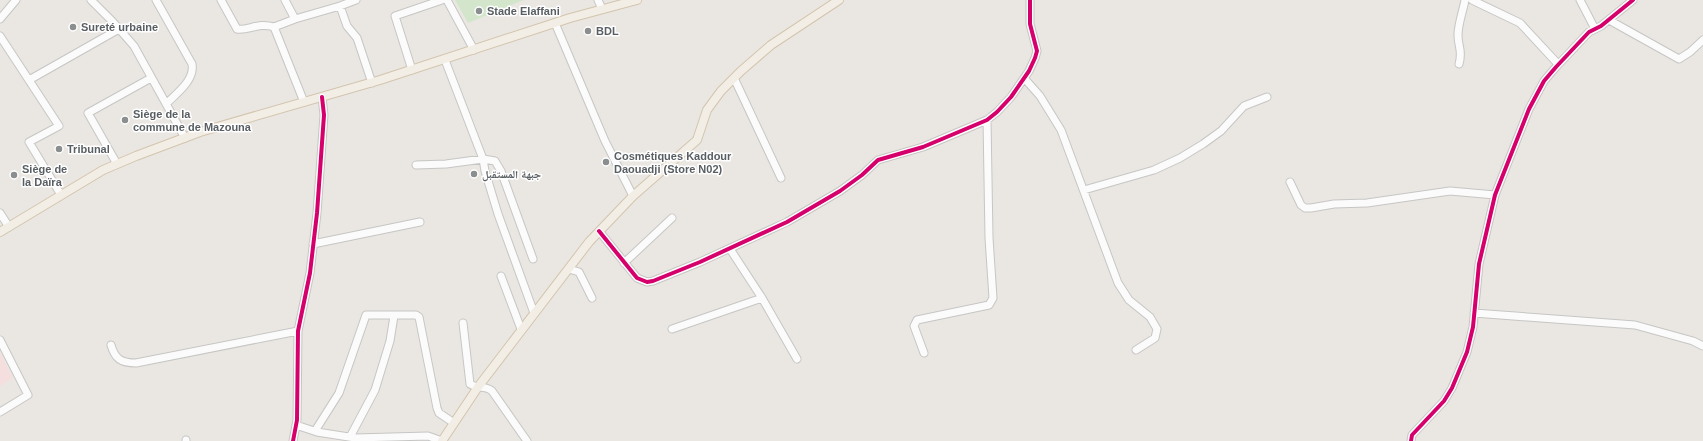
<svg xmlns="http://www.w3.org/2000/svg" width="1703" height="441" font-family="Arial,'Noto Naskh Arabic',sans-serif">
	<style>
		.medical { fill: #f4dfde }
		.green { fill: #d3e6cc }
		.lines { fill: none; stroke-linecap: round; stroke-linejoin: round }
		.minor-casing { stroke: #c6c6c5; stroke-width: 9 }
		.major-casing { stroke: #d3c4ae; stroke-width: 10 }
		.minor { stroke: #fcfbfb; stroke-width: 7 }
		.major { stroke: #f2eee5; stroke-width: 8 }
		.cycleway-casing { stroke: #fff; stroke-width: 6 }
		.cycleway { stroke: #d6006c; stroke-width: 4 }
		.poi-dot { fill: #8b8e8f; stroke: #fff; stroke-width: 1.5 }
		.labels { text-anchor: middle; stroke-width: 3; stroke-linejoin: round; paint-order: stroke }
		.poi-label { font-size: 11px; font-weight: bold; fill: #585e62; stroke: #fff; text-anchor: start }
	</style>
	<rect width="100%" height="100%" fill="#eae7e2"/>
	<path class="medical" d="M 0,352 L 13,378 L 0,386 Z"/>
	<path class="green" d="M 455,0 L 524,0 L 468,23 Z"/>
	<g class="lines">
		<defs>
			<path id="minor" d="M 91,0 L 113,22 L 134,46 L 185,138
				M 156,0 L 192,64 C 195,80 177,93 166,104
				M 221,0 L 237,29 C 248,31 258,22 274,27 L 304,102
				M 447,0 L 474,50
				M 598,0 L 602,9
				M 1472,0 L 1520,23 L 1558,64
				M 1580,0 L 1595,29
				M 340,6 L 356,0
				M 0,19 L 16,0
				M 295,19 L 340,6 L 347,26 L 357,38 L 372,83
				M 1609,20 L 1679,59 L 1690,52 L 1703,40
				M 555,23 L 605,141 L 633,196
				M 274,27 L 295,19 L 285,0
				M 0,36 L 59,126 L 29,142 L 61,195
				M 445,60 L 483,159 L 485,171 L 498,214 L 534,313
				M 1459,64 C 1463,50 1458,48 1458,35 C 1458,24 1463,11 1465,0
				M 412,70 L 395,16 L 442,0
				M 734,78 L 781,178
				M 1024,78 L 1040,96 L 1061,130 L 1118,283 L 1129,300 L 1150,317 L 1157,329 L 1155,338 L 1136,350
				M 29,80 L 119,29
				M 117,164 L 88,113 L 151,78
				M 416,165 L 446,164 L 483,159 L 495,161 L 501,171 L 533,259
				M 1290,182 L 1301,205 L 1305,208 L 1311,208 L 1334,204 L 1367,203 L 1450,191 L 1495,195
				M 1084,190 L 1154,170 L 1180,158 L 1203,144 L 1221,131 L 1244,106 L 1267,97
				M 0,213 L 9,227
				M 599,231 L 637,278 L 647,282 L 653,281 L 700,262 L 787,222 L 840,191 L 862,175 L 878,160 L 923,147 L 987,120 L 997,112 L 1011,97 L 1029,71 L 1035,58 L 1037,51 L 1030,24 L 1030,0
				M 313,244 L 420,222
				M 730,249 L 762,298 L 797,359
				M 624,263 L 672,218
				M 569,269 L 579,272 L 592,298
				M 501,276 L 521,329
				M 1474,313 L 1635,325 L 1693,341 L 1703,346
				M 463,323 L 470,384 C 477,389 485,385 492,391 L 527,441
				M 672,329 L 762,298
				M 0,340 L 28,395 L 0,412
				M 111,345 C 115,359 121,363 136,363 L 298,331
				M 924,353 L 914,326 L 917,320 L 989,305 L 993,298 L 989,238 L 987,120
				M 296,425 L 317,432 L 355,438 L 428,436 L 442,441
				M 315,431 L 339,393 L 366,315 L 416,315 L 419,317 L 437,408 L 439,413 L 454,423
				M 350,437 L 375,390 L 390,341 L 394,316
				M 186,441 L 186,440
				M 293,441 L 297,420 L 298,331 L 310,273 L 317,213 L 324,115 L 322,97
				M 1411,441 L 1412,435 L 1444,401 L 1452,388 L 1467,352 L 1473,327 L 1479,264 L 1495,195 L 1529,109 L 1544,81 L 1556,67 L 1589,32 L 1601,26 L 1633,0"/>
			<path id="major" d="M 0,232 L 103,170 L 136,156 L 200,132 L 380,80 L 570,18 L 637,0
				M 442,441 L 478,387 L 589,242 L 633,196 L 697,140 L 707,110 L 721,91 L 741,71 L 771,45 L 839,0"/>
		</defs>
		<use href="#minor" class="minor-casing"/>
		<use href="#major" class="major-casing"/>
		<use href="#minor" class="minor"/>
		<use href="#major" class="major"/>
		<defs>
			<path id="cycleway" d="M 599,231 L 637,278 L 647,282 L 653,281 L 700,262 L 787,222 L 840,191 L 862,175 L 878,160 L 923,147 L 987,120 L 997,112 L 1011,97 L 1029,71 L 1035,58 L 1037,51 L 1030,24 L 1030,0
				M 293,441 L 297,420 L 298,331 L 310,273 L 317,213 L 324,115 L 322,97
				M 1411,441 L 1412,435 L 1444,401 L 1452,388 L 1467,352 L 1473,327 L 1479,264 L 1495,195 L 1529,109 L 1544,81 L 1556,67 L 1589,32 L 1601,26 L 1633,0"/>
		</defs>
		<use href="#cycleway" class="cycleway-casing"/>
		<use href="#cycleway" class="cycleway"/>
	</g>
	<g class="poi-dot">
		<circle cx="479" cy="11" r="4"/>
		<circle cx="73" cy="27" r="4"/>
		<circle cx="588" cy="31" r="4"/>
		<circle cx="125" cy="120" r="4"/>
		<circle cx="59" cy="149" r="4"/>
		<circle cx="606" cy="162" r="4"/>
		<circle cx="474" cy="174" r="4"/>
		<circle cx="14" cy="175" r="4"/>
	</g>
	<g class="labels">
		<g class="poi-label">
			<text x="487" y="15">Stade Elaffani</text>
			<text x="81" y="31">Sureté urbaine</text>
			<text x="596" y="35">BDL</text>
			<text x="133" y="118">Siège de la<tspan x="133" dy="13">commune de Mazouna</tspan></text>
			<text x="67" y="153">Tribunal</text>
			<text x="614" y="160">Cosmétiques Kaddour<tspan x="614" dy="13">Daouadji (Store N02)</tspan></text>
			<text x="22" y="173">Siège de<tspan x="22" dy="13">la Daïra</tspan></text>
			<text x="482" y="178">جبهة المستقبل</text>
		</g>
	</g>
</svg>
